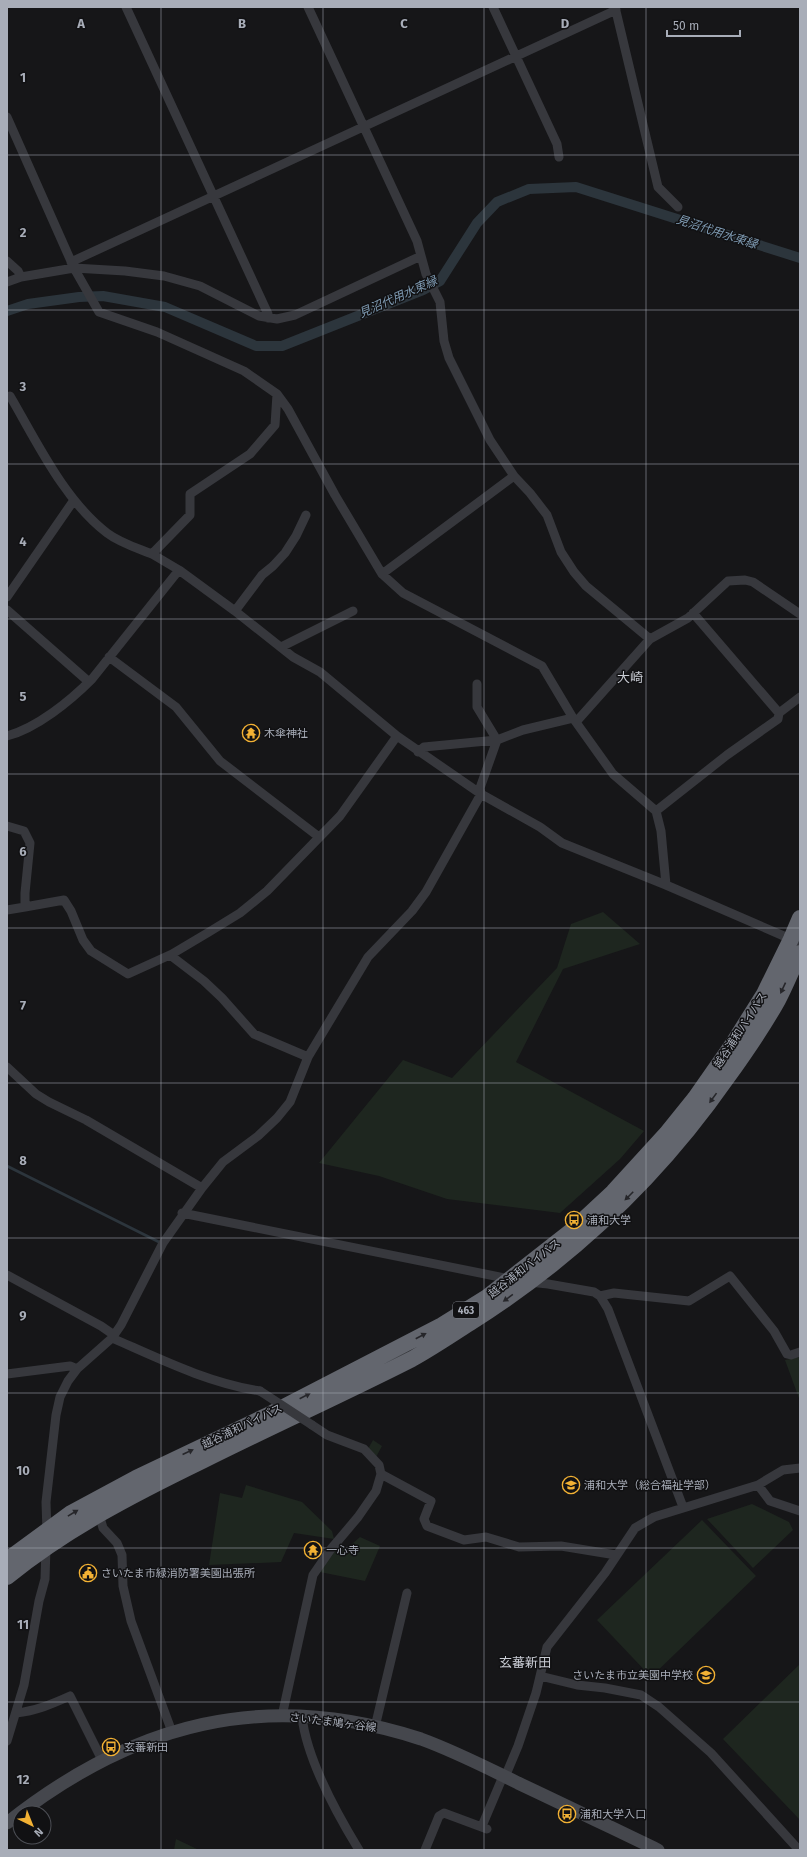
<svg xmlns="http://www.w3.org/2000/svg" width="807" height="1857" font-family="'Fira Sans','Noto Sans JP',sans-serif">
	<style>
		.green { fill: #1e261f }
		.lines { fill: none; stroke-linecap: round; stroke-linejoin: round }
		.stream { stroke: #2c353c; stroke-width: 3 }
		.canal { stroke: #2c353c; stroke-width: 10 }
		.street { stroke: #37383d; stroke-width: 9 }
		.secondary { stroke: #45474d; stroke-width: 13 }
		.highway { stroke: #63666e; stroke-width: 16 }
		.street-bridge { stroke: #37383d; stroke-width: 9 }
		.oneway { fill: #26262a }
		.grid { fill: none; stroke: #a8adb8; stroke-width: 1; stroke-opacity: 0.55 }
		.labels { text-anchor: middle; stroke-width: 3; stroke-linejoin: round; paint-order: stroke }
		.shield { fill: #111113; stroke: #7b7e86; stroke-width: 1 }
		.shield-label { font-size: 10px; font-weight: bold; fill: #a8adb8 }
		.poi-label { font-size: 11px; fill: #a8adb8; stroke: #111113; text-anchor: start }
		.street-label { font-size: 11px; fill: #a8adb8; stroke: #111113 }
		.water-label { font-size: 12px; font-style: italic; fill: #7f9bb3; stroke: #111113 }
		.quarter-label { font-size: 13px; fill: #c9ccd4; stroke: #111113 }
		.grid-label { font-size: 13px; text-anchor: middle; font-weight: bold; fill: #a8adb8; stroke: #111113; stroke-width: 3; stroke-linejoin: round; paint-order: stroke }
	</style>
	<rect width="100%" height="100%" fill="#161618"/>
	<path class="green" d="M 603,912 L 640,944 L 563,969 L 516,1062 L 644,1131 L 620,1159 L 560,1213 L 447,1199 L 379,1176 L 319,1163 L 403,1060 L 452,1078 L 557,968 L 571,924 Z
		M 800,1357 L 800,1401 L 785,1360 Z
		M 373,1440 L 382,1446 L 376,1457 L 368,1449 Z
		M 246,1485 L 302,1502 L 332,1531 L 334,1539 L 294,1533 L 281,1562 L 209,1565 L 220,1493 L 242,1498 Z
		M 752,1504 L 789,1522 L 793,1530 L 753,1568 L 707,1519 Z
		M 702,1520 L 756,1576 L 651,1677 L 597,1620 Z
		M 360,1537 L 380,1546 L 365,1581 L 320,1572 L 336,1547 L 345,1550 Z
		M 800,1664 L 800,1820 L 723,1739 Z
		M 176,1839 L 199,1850 L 174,1850 Z"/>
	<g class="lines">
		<path class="stream" d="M 7,1166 L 159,1242"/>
		<path class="canal" d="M 7,311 L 28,304 L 79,297 L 103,296 L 165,307 L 256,346 L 282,346 L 423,290 L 440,281 L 477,223 L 497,202 L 529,189 L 576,187 L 800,258"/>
		<path class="street" d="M 126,7 L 268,314 L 268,318
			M 308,7 L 417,241 L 426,274 L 440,302 L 444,341 L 449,358 L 490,440 L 514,476 L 530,493 L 547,515 L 561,552 L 574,572 L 586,586 L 650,639
			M 493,7 L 557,144 L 559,157
			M 615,7 L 658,187 L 678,207
			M 7,117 L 74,268 L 99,312 L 157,332 L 244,371 L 277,394 L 288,409 L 335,495 L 382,574 L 403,593 L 542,666 L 573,718 L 613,774 L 656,811 L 661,831 L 666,885 L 800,943
			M 7,261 L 18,271 L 21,277
			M 71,262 L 616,10
			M 7,282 L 21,277 L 74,268 L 125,271 L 164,276 L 200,286 L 259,316 L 277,319 L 295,315 L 421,256
			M 277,394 L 275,425 L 250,454 L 190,494 L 190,515 L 152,554 L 179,570 L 235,611 L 293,657 L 320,672 L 397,736 L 481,794 L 540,827 L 562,843 L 666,885
			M 10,396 C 37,442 64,500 107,533 C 120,543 137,548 152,554
			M 382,574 L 514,476
			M 7,597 L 74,500
			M 7,610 L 89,682
			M 235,611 L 262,575 L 273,566 L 285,553 L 296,536 L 306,515
			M 693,613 L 779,713 L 800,697
			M 281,647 L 353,611
			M 109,657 L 176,707 L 220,761 L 319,837
			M 576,722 L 650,639 L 688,618 L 728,581 L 745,580 L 753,582 L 800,614
			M 7,736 C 37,728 70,701 92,679 L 179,570
			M 418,752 L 424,747 L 497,740 L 477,707 L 477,684
			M 656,811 L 727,755 L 778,719 L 779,713
			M 7,826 L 24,831 L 30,843 L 25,893 L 25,907 L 64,900 L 71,911 L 83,940 L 91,951 L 128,974 L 172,954 L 209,932 L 240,913 L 267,891 L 340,816 L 397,736
			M 7,910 L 25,907
			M 170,955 L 204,981 L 222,998 L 254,1034 L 308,1057
			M 7,1067 L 36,1094 L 49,1102 L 86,1120 L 202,1188
			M 182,1213 L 510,1279
			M 7,1275 L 101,1326 L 114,1335
			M 529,1282 L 548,1284 L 594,1292 L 600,1296 L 608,1309 L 683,1507
			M 600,1296 L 614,1293 L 689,1301 L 730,1276 L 774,1331 L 787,1354 L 791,1355 L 800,1352
			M 112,1338 C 160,1359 208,1383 260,1391
			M 7,1374 L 70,1366 L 77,1369
			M 381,1474 L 431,1501 L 424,1519 L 427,1526 L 464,1540 L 486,1537 L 519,1547 L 561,1546 L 616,1555
			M 758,1485 L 770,1501 L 800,1511
			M 99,1514 L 103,1528 L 117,1543 L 122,1555 L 123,1586 L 131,1621 L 172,1732
			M 47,1532 L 46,1502 L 56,1415 L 60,1397 L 68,1381 L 77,1369 L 112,1338 L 121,1325 L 163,1243 L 202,1188 L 223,1162 L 258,1136 L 277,1118 L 290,1102 L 308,1057 L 368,957 L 412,911 L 426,892 L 481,794 L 480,788 L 497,740 L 523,730 L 573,718
			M 540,1676 L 577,1685 L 605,1688 L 641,1695 L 659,1707 L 711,1753 L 799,1850
			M 16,1713 C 36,1711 52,1704 70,1696 L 102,1760
			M 282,1716 L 313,1575 L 331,1549 L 358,1517 L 376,1491 L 381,1474 L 379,1465 L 364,1449 L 327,1435 L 312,1425
			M 302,1717 C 307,1759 337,1814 359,1850
			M 375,1727 L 407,1593
			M 7,1741 L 24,1685 L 39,1601 L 45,1579 L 46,1547
			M 482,1826 L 501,1781 L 505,1777 L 518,1746 L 536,1693 L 547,1647 L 605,1573 L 635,1528 L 654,1517 L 758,1485 L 783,1470 L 800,1468
			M 425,1850 L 439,1816 L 444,1813 L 487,1829"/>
		<path class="secondary" d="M 7,1823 C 133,1723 265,1688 421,1739 C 454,1751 486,1767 518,1783 C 565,1805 612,1828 658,1850"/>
		<path class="highway" d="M 7,1560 L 71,1513 L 136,1478 L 266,1416 L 442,1325 L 487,1297 L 571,1231 L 613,1192 L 666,1134 L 695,1098 L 732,1045 L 764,994 L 791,939 L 800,918
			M 7,1577 C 66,1529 134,1494 202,1461 C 272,1426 343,1394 412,1359 C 432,1348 451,1335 470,1323 C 571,1259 658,1177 727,1078 C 745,1053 763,1027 778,1000 C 786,985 792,969 800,953"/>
		<path class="street-bridge" d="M 260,1391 L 312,1425"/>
	</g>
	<defs><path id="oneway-solid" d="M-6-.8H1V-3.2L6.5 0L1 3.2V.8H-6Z"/></defs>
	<g class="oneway">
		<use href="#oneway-solid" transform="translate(783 988) rotate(115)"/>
		<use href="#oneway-solid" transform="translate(713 1098) rotate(126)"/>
		<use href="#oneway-solid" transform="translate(629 1196) rotate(135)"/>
		<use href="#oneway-solid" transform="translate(508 1298) rotate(144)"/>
		<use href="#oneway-solid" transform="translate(421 1336) rotate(-28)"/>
		<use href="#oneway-solid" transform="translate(305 1396) rotate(-27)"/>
		<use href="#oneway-solid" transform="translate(188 1452) rotate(-25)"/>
		<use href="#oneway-solid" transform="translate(73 1513) rotate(-31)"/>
	</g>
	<path class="grid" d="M 161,7 L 161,1850M 323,7 L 323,1850M 484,7 L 484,1850M 646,7 L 646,1850M 7,155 L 800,155M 7,310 L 800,310M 7,464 L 800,464M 7,619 L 800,619M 7,774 L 800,774M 7,928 L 800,928M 7,1083 L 800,1083M 7,1238 L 800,1238M 7,1393 L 800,1393M 7,1548 L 800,1548M 7,1702 L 800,1702"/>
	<defs>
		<symbol id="temple-ring" viewBox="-11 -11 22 22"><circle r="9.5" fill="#111113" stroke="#f2b134" stroke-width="1.5"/><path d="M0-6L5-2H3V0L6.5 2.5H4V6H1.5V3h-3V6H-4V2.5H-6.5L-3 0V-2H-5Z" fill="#f2b134"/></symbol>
		<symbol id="bus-ring" viewBox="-11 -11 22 22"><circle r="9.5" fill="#111113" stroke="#f2b134" stroke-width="1.5"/><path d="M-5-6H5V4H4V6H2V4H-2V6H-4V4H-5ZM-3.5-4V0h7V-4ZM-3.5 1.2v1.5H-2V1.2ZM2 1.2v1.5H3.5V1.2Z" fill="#f2b134"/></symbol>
		<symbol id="university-ring" viewBox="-11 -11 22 22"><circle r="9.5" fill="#111113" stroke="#f2b134" stroke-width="1.5"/><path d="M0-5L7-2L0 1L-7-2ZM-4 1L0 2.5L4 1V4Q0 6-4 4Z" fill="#f2b134"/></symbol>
		<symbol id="civic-ring" viewBox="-11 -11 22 22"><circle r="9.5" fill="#111113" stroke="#f2b134" stroke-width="1.5"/><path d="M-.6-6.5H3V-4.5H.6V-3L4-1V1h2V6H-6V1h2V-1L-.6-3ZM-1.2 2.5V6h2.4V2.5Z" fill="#f2b134"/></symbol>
		<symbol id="school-ring" viewBox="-11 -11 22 22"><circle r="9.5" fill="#111113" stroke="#f2b134" stroke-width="1.5"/><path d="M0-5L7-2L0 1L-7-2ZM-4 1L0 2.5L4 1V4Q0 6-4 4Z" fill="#f2b134"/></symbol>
	</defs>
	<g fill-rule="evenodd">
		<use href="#temple-ring" x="241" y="723" width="20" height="20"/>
		<use href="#bus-ring" x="564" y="1210" width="20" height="20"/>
		<use href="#university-ring" x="561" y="1475" width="20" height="20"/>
		<use href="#temple-ring" x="303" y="1540" width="20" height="20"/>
		<use href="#civic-ring" x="78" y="1563" width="20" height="20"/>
		<use href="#school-ring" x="696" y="1665" width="20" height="20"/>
		<use href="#bus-ring" x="101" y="1737" width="20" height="20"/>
		<use href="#bus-ring" x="557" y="1804" width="20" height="20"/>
	</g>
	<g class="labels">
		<rect class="shield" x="453" y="1302" width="26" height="16" rx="3"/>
		<g class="shield-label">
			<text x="466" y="1314">463</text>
		</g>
		<g class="poi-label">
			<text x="264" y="737">木傘神社</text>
			<text x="587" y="1224">浦和大学</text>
			<text x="584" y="1489">浦和大学（総合福祉学部）</text>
			<text x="326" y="1554">一心寺</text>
			<text x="101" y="1577">さいたま市緑消防署美園出張所</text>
			<text x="693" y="1679" text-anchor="end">さいたま市立美園中学校</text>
			<text x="124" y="1751">玄蕃新田</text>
			<text x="580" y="1818">浦和大学入口</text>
		</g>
		<g class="street-label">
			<text transform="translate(740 1030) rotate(-57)" y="4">越谷浦和バイパス</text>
			<text transform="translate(524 1268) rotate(-38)" y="4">越谷浦和バイパス</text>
			<text transform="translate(242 1426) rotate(-26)" y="4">越谷浦和バイパス</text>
			<text transform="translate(333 1722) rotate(7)" y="4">さいたま鳩ヶ谷線</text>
		</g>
		<g class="water-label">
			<text transform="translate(717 232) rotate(18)" y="4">見沼代用水東縁</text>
			<text transform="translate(398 297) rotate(-24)" y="4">見沼代用水東縁</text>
		</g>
		<g class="quarter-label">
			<text x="630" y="682">大崎</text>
			<text x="525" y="1667">玄蕃新田</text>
		</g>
	</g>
	<g class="grid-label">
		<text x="81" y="28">A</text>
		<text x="242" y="28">B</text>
		<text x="404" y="28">C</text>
		<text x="565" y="28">D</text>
		<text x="23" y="82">1</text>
		<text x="23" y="237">2</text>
		<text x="23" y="391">3</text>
		<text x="23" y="546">4</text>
		<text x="23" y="701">5</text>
		<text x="23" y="856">6</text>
		<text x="23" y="1010">7</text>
		<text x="23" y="1165">8</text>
		<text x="23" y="1320">9</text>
		<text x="23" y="1475">10</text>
		<text x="23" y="1629">11</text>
		<text x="23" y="1784">12</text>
	</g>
	<rect width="807" height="1857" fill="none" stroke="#a8adb8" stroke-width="16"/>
	<g transform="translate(32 1825) rotate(137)"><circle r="19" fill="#111113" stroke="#4d4f55"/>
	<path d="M0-3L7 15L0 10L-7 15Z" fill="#f2b134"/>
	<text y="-6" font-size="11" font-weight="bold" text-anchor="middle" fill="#a8adb8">N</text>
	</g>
	<path d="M667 30v6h73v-6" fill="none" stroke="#a8adb8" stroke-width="2"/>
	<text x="673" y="30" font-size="12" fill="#a8adb8" stroke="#111113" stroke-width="3" paint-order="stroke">50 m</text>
</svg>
